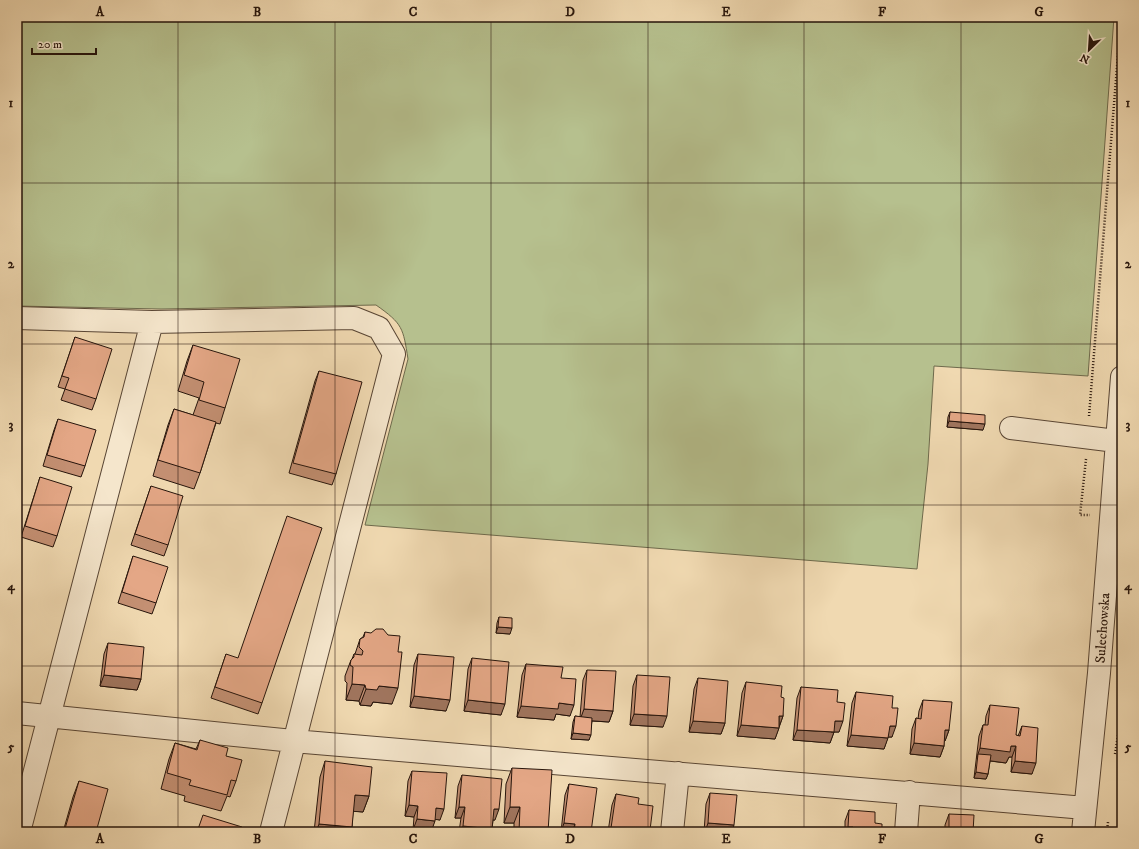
<svg xmlns="http://www.w3.org/2000/svg" width="1139" height="849" font-family="'IM FELL DW Pica',serif">
	<style>
		.green { fill: #b6c08e; stroke: #6e6a4c }
		.lines { fill: none; stroke-linecap: round; stroke-linejoin: round }
		.minor-casing { stroke: #584534; stroke-width: 24 }
		.path { stroke: #26140b; stroke-width: 2.5; stroke-dasharray: 1 2; stroke-linecap: butt }
		.minor { stroke: #f5e6cc; stroke-width: 22 }
		.wall { fill: #c49073; stroke: #26140b }
		.shaded-wall { fill: #a0755e; stroke: #26140b }
		.building { fill: #e4a786; stroke: #26140b }
		.grid { fill: none; stroke: #26140b; stroke-width: 1; stroke-opacity: 0.55 }
		.labels { text-anchor: middle; stroke-width: 3; stroke-linejoin: round; paint-order: stroke }
		.street-label { font-size: 14px; fill: #26140b; stroke: #f5e6cc }
		.neatline { fill: none; stroke: #26140b; stroke-width: 1.5 }
		.grid-label { font-size: 13px; text-anchor: middle; font-weight: bold; fill: #26140b }
	</style>
	<rect width="100%" height="100%" fill="#f0d9b1"/>
	<filter id="stains"><feTurbulence type="fractalNoise" baseFrequency=".005" numOctaves="4"/><feColorMatrix values="0 0 0 0 .2 0 0 0 0 .09 0 0 0 0 .02 0 0 0 .5 -.17"/></filter>
	<radialGradient id="worn" r=".72"><stop offset=".6" stop-color="#630" stop-opacity="0"/><stop offset="1" stop-color="#630" stop-opacity=".3"/></radialGradient>
	<path class="green" d="M 17,17 L 1114,17 L 1088,376 L 934,366 L 928,464 L 917,569 L 365,525 L 408,359 C 403,328 403,324 376,305 L 161,309 L 17,306 Z"/>
	<g class="lines">
		<defs>
			<path id="minor" d="M 17,318 L 152,322 L 354,318 L 379,328 L 394,354 L 271,832
				M 1011,428 L 1116,441
				M 17,713 L 293,741 L 1085,808
				M 19,832 L 152,322
				M 672,832 L 678,773
				M 906,832 L 909,792
				M 1083,832 L 1099,673 L 1122,377"/>
		</defs>
		<use href="#minor" class="minor-casing"/>
		<path class="path" d="M 1089,416 L 1121,17
			M 1086,459 L 1080,515 L 1090,515
			M 1115,754 L 1122,711
			M 1107,832 L 1108,822"/>
		<use href="#minor" class="minor"/>
	</g>
	<path class="wall" d="M 75,337 L 96,399 L 92,410 L 61,400 L 65,389 L 58,387 Z
		M 193,345 L 225,408 L 220,424 L 216,423 L 200,473 L 194,489 L 153,476 L 168,425 L 174,409 L 193,415 L 199,398 L 178,391 L 187,361 Z
		M 319,371 L 336,474 L 332,485 L 289,473 L 315,381 Z
		M 950,412 L 983,430 L 947,427 L 948,417 Z
		M 58,419 L 85,466 L 81,477 L 43,466 L 54,430 Z
		M 40,477 L 57,536 L 53,547 L 21,537 Z
		M 151,486 L 168,545 L 164,556 L 131,545 Z
		M 133,556 L 156,603 L 152,614 L 118,603 Z
		M 499,617 L 510,634 L 496,633 L 497,623 Z
		M 365,632 L 392,704 L 373,702 L 371,706 L 360,705 L 359,701 L 346,700 L 347,683 L 345,681 L 345,676 L 351,660 L 352,659 L 354,654 L 355,654 L 360,639 L 363,637 Z
		M 108,643 L 141,679 L 137,690 L 100,686 L 104,654 Z
		M 226,654 L 262,703 L 258,714 L 211,698 Z
		M 418,654 L 446,711 L 410,707 L 414,665 Z
		M 472,658 L 501,715 L 464,711 L 468,669 Z
		M 526,664 L 561,678 L 570,716 L 556,714 L 554,720 L 517,717 L 522,675 Z
		M 587,670 L 613,711 L 609,722 L 592,721 L 589,740 L 571,739 L 573,722 L 575,716 L 580,717 L 583,680 Z
		M 637,675 L 663,727 L 630,725 L 633,686 Z
		M 698,678 L 725,723 L 721,734 L 689,732 L 694,689 Z
		M 746,682 L 781,697 L 783,716 L 775,739 L 737,736 L 742,693 Z
		M 801,687 L 837,702 L 839,732 L 834,732 L 830,743 L 793,740 L 797,698 Z
		M 856,692 L 892,708 L 892,737 L 888,737 L 884,749 L 847,746 L 852,703 Z
		M 923,700 L 949,730 L 945,741 L 944,741 L 944,746 L 940,757 L 910,754 L 912,729 L 916,718 L 918,719 L 919,711 Z
		M 990,705 L 1016,735 L 1018,736 L 1022,726 L 1032,774 L 1011,772 L 1012,757 L 1009,757 L 1006,763 L 990,761 L 988,774 L 986,779 L 974,778 L 979,736 L 983,725 L 985,725 L 986,716 Z
		M 200,740 L 226,756 L 236,781 L 230,797 L 227,796 L 221,811 L 184,801 L 185,796 L 161,789 L 169,759 L 175,743 L 196,749 Z
		M 325,761 L 369,796 L 363,812 L 353,811 L 352,827 L 350,832 L 314,832 L 320,777 Z
		M 512,768 L 548,832 L 514,832 L 514,823 L 504,823 L 506,784 Z
		M 412,771 L 440,820 L 435,819 L 431,832 L 413,830 L 414,817 L 405,816 L 408,781 Z
		M 462,775 L 495,820 L 493,820 L 492,829 L 491,832 L 459,832 L 461,818 L 455,818 L 458,786 Z
		M 79,781 L 96,832 L 63,832 L 73,797 Z
		M 569,784 L 591,832 L 561,832 L 565,795 Z
		M 710,793 L 732,832 L 704,832 L 706,804 Z
		M 616,794 L 638,804 L 650,830 L 649,832 L 608,832 L 612,805 Z
		M 849,810 L 875,823 L 882,832 L 845,832 L 845,821 Z
		M 949,814 L 973,832 L 942,832 L 943,829 L 945,829 L 945,825 Z"/>
	<path class="shaded-wall" d="M 949,421 L 985,424 L 983,430 L 947,427 Z
		M 498,627 L 512,628 L 510,634 L 496,633 Z
		M 104,675 L 141,679 L 137,690 L 100,686 Z
		M 352,684 L 365,685 L 359,701 L 346,700 Z
		M 379,686 L 398,688 L 392,704 L 373,702 L 371,706 L 360,705 L 366,689 Z
		M 414,696 L 450,700 L 446,711 L 410,707 Z
		M 468,700 L 505,704 L 501,715 L 464,711 Z
		M 559,703 L 574,705 L 570,716 L 556,714 L 554,720 L 517,717 L 521,706 Z
		M 584,709 L 613,711 L 609,722 L 580,720 Z
		M 634,714 L 667,716 L 663,727 L 630,725 Z
		M 779,716 L 783,716 L 779,727 Z
		M 693,721 L 725,723 L 721,734 L 689,732 Z
		M 835,721 L 843,721 L 839,732 L 831,732 Z
		M 741,725 L 779,728 L 775,739 L 737,736 Z
		M 890,726 L 896,726 L 892,737 L 886,737 Z
		M 797,730 L 834,732 L 830,743 L 793,740 Z
		M 945,730 L 949,730 L 945,741 L 941,741 Z
		M 573,733 L 591,735 L 589,740 L 571,739 Z
		M 851,735 L 888,738 L 884,749 L 847,746 Z
		M 914,743 L 944,746 L 940,757 L 910,754 Z
		M 1011,746 L 1016,746 L 1012,757 L 1009,757 L 1006,763 L 977,759 L 978,754 L 980,748 Z
		M 1015,761 L 1036,763 L 1032,774 L 1011,772 Z
		M 976,772 L 988,774 L 986,779 L 974,778 Z
		M 355,795 L 369,796 L 363,812 L 349,811 Z
		M 409,805 L 418,806 L 414,817 L 405,816 Z
		M 459,807 L 465,807 L 461,818 L 455,818 Z
		M 510,807 L 520,807 L 514,823 L 504,823 Z
		M 436,808 L 444,809 L 440,820 L 432,819 Z
		M 494,809 L 499,809 L 495,820 L 490,820 Z
		M 417,819 L 435,821 L 431,832 L 413,830 Z
		M 564,823 L 575,824 L 572,832 L 561,832 Z
		M 708,823 L 734,825 L 732,832 L 705,832 Z
		M 319,824 L 352,827 L 350,832 L 316,832 Z
		M 463,826 L 492,829 L 491,832 L 460,832 Z
		M 848,827 L 853,827 L 851,832 L 846,832 Z
		M 611,828 L 618,829 L 617,832 L 610,832 Z
		M 643,829 L 650,830 L 649,832 L 642,832 Z"/>
	<path class="building" d="M 75,337 L 112,349 L 96,399 L 65,389 L 69,378 L 62,376 Z
		M 193,345 L 240,359 L 225,408 L 199,400 L 204,382 L 184,375 Z
		M 319,371 L 362,382 L 336,474 L 293,463 Z
		M 174,409 L 216,422 L 200,473 L 158,460 Z
		M 950,412 L 985,415 L 985,424 L 949,421 Z
		M 58,419 L 96,430 L 85,466 L 47,455 Z
		M 40,477 L 72,487 L 57,536 L 25,526 Z
		M 151,486 L 183,496 L 168,545 L 135,534 Z
		M 287,516 L 322,528 L 262,703 L 215,687 L 226,654 L 238,658 Z
		M 133,556 L 168,567 L 156,603 L 122,592 Z
		M 499,617 L 512,618 L 512,628 L 498,627 Z
		M 376,629 L 383,629 L 388,635 L 400,636 L 398,652 L 402,652 L 398,688 L 379,686 L 377,690 L 366,689 L 365,685 L 352,684 L 353,667 L 350,665 L 351,660 L 354,657 L 354,654 L 362,655 L 363,651 L 359,647 L 360,639 L 364,637 L 365,632 L 371,633 Z
		M 108,643 L 144,647 L 141,679 L 104,675 Z
		M 418,654 L 454,657 L 450,700 L 414,696 Z
		M 472,658 L 509,662 L 505,704 L 468,700 Z
		M 526,664 L 563,667 L 561,678 L 576,679 L 574,705 L 559,703 L 558,709 L 521,706 Z
		M 587,670 L 616,671 L 613,711 L 584,709 Z
		M 637,675 L 670,677 L 667,716 L 634,714 Z
		M 698,678 L 728,681 L 725,723 L 693,721 Z
		M 746,682 L 782,686 L 781,697 L 784,698 L 783,716 L 779,716 L 779,728 L 741,725 Z
		M 801,687 L 838,690 L 837,702 L 845,703 L 843,721 L 835,721 L 834,732 L 797,730 Z
		M 856,692 L 893,696 L 892,708 L 898,708 L 896,726 L 890,726 L 888,738 L 851,735 Z
		M 923,700 L 952,702 L 949,730 L 945,730 L 944,746 L 914,743 L 916,718 L 921,719 Z
		M 990,705 L 1019,708 L 1016,735 L 1020,736 L 1022,726 L 1038,728 L 1036,763 L 1015,761 L 1016,746 L 1011,746 L 1010,752 L 980,748 L 983,725 L 988,725 Z
		M 575,716 L 592,718 L 591,735 L 573,733 Z
		M 200,740 L 228,748 L 226,756 L 242,760 L 236,781 L 231,780 L 227,795 L 189,785 L 191,780 L 167,773 L 175,743 L 197,750 Z
		M 978,754 L 991,755 L 988,774 L 976,772 Z
		M 325,761 L 372,767 L 369,796 L 355,795 L 352,827 L 319,824 Z
		M 512,768 L 552,770 L 548,832 L 519,832 L 520,807 L 510,807 Z
		M 412,771 L 447,773 L 444,809 L 436,808 L 435,821 L 417,819 L 418,806 L 409,805 Z
		M 462,775 L 502,779 L 499,809 L 494,809 L 492,829 L 463,826 L 465,807 L 459,807 Z
		M 79,781 L 108,789 L 96,832 L 64,832 Z
		M 569,784 L 597,788 L 591,832 L 574,832 L 575,824 L 564,823 Z
		M 710,793 L 737,795 L 734,825 L 708,823 Z
		M 616,794 L 639,798 L 638,804 L 653,806 L 650,830 L 643,829 L 643,832 L 617,832 L 618,829 L 611,828 Z
		M 849,810 L 875,812 L 875,823 L 882,824 L 882,832 L 853,832 L 853,827 L 848,827 Z
		M 949,814 L 974,815 L 973,832 L 943,832 L 943,829 L 949,829 Z
		M 203,815 L 242,827 L 240,832 L 197,832 Z"/>
	<path class="grid" d="M 178,17 L 178,832M 335,17 L 335,832M 491,17 L 491,832M 648,17 L 648,832M 804,17 L 804,832M 961,17 L 961,832M 17,183 L 1122,183M 17,344 L 1122,344M 17,505 L 1122,505M 17,666 L 1122,666"/>
	<g class="labels">
		<g class="street-label">
			<text transform="translate(1102 628) rotate(-86)" y="5">Sulechowska</text>
		</g>
	</g>
	<rect width="1139" height="849" fill="none" stroke="#f0d9b1" stroke-width="44"/>
	<g transform="translate(1089 50) rotate(205)" stroke="#f5e6cc" stroke-width="3" paint-order="stroke">
	<path d="M0-3L7 15L0 10L-7 15Z" fill="#26140b"/>
	<text y="-6" font-size="11" font-weight="bold" text-anchor="middle" fill="#26140b">N</text>
	</g>
	<path d="M32 48v6h64v-6" fill="none" stroke="#26140b" stroke-width="2"/>
	<text x="38" y="48" font-size="12" fill="#26140b" stroke="#f5e6cc" stroke-width="3" paint-order="stroke">20 m</text>
	<rect x="22" y="22" width="1095" height="805" class="neatline"/>
	<g class="grid-label">
		<text x="100" y="16">A</text>
		<text x="257" y="16">B</text>
		<text x="413" y="16">C</text>
		<text x="570" y="16">D</text>
		<text x="726" y="16">E</text>
		<text x="882" y="16">F</text>
		<text x="1039" y="16">G</text>
		<text x="11" y="107">1</text>
		<text x="1128" y="107">1</text>
		<text x="11" y="268">2</text>
		<text x="1128" y="268">2</text>
		<text x="11" y="429">3</text>
		<text x="1128" y="429">3</text>
		<text x="11" y="590">4</text>
		<text x="1128" y="590">4</text>
		<text x="11" y="751">5</text>
		<text x="1128" y="751">5</text>
		<text x="100" y="843">A</text>
		<text x="257" y="843">B</text>
		<text x="413" y="843">C</text>
		<text x="570" y="843">D</text>
		<text x="726" y="843">E</text>
		<text x="882" y="843">F</text>
		<text x="1039" y="843">G</text>
	</g>
	<rect width="100%" height="100%" filter="url(#stains)"/>
	<rect width="100%" height="100%" fill="url(#worn)"/>
</svg>
